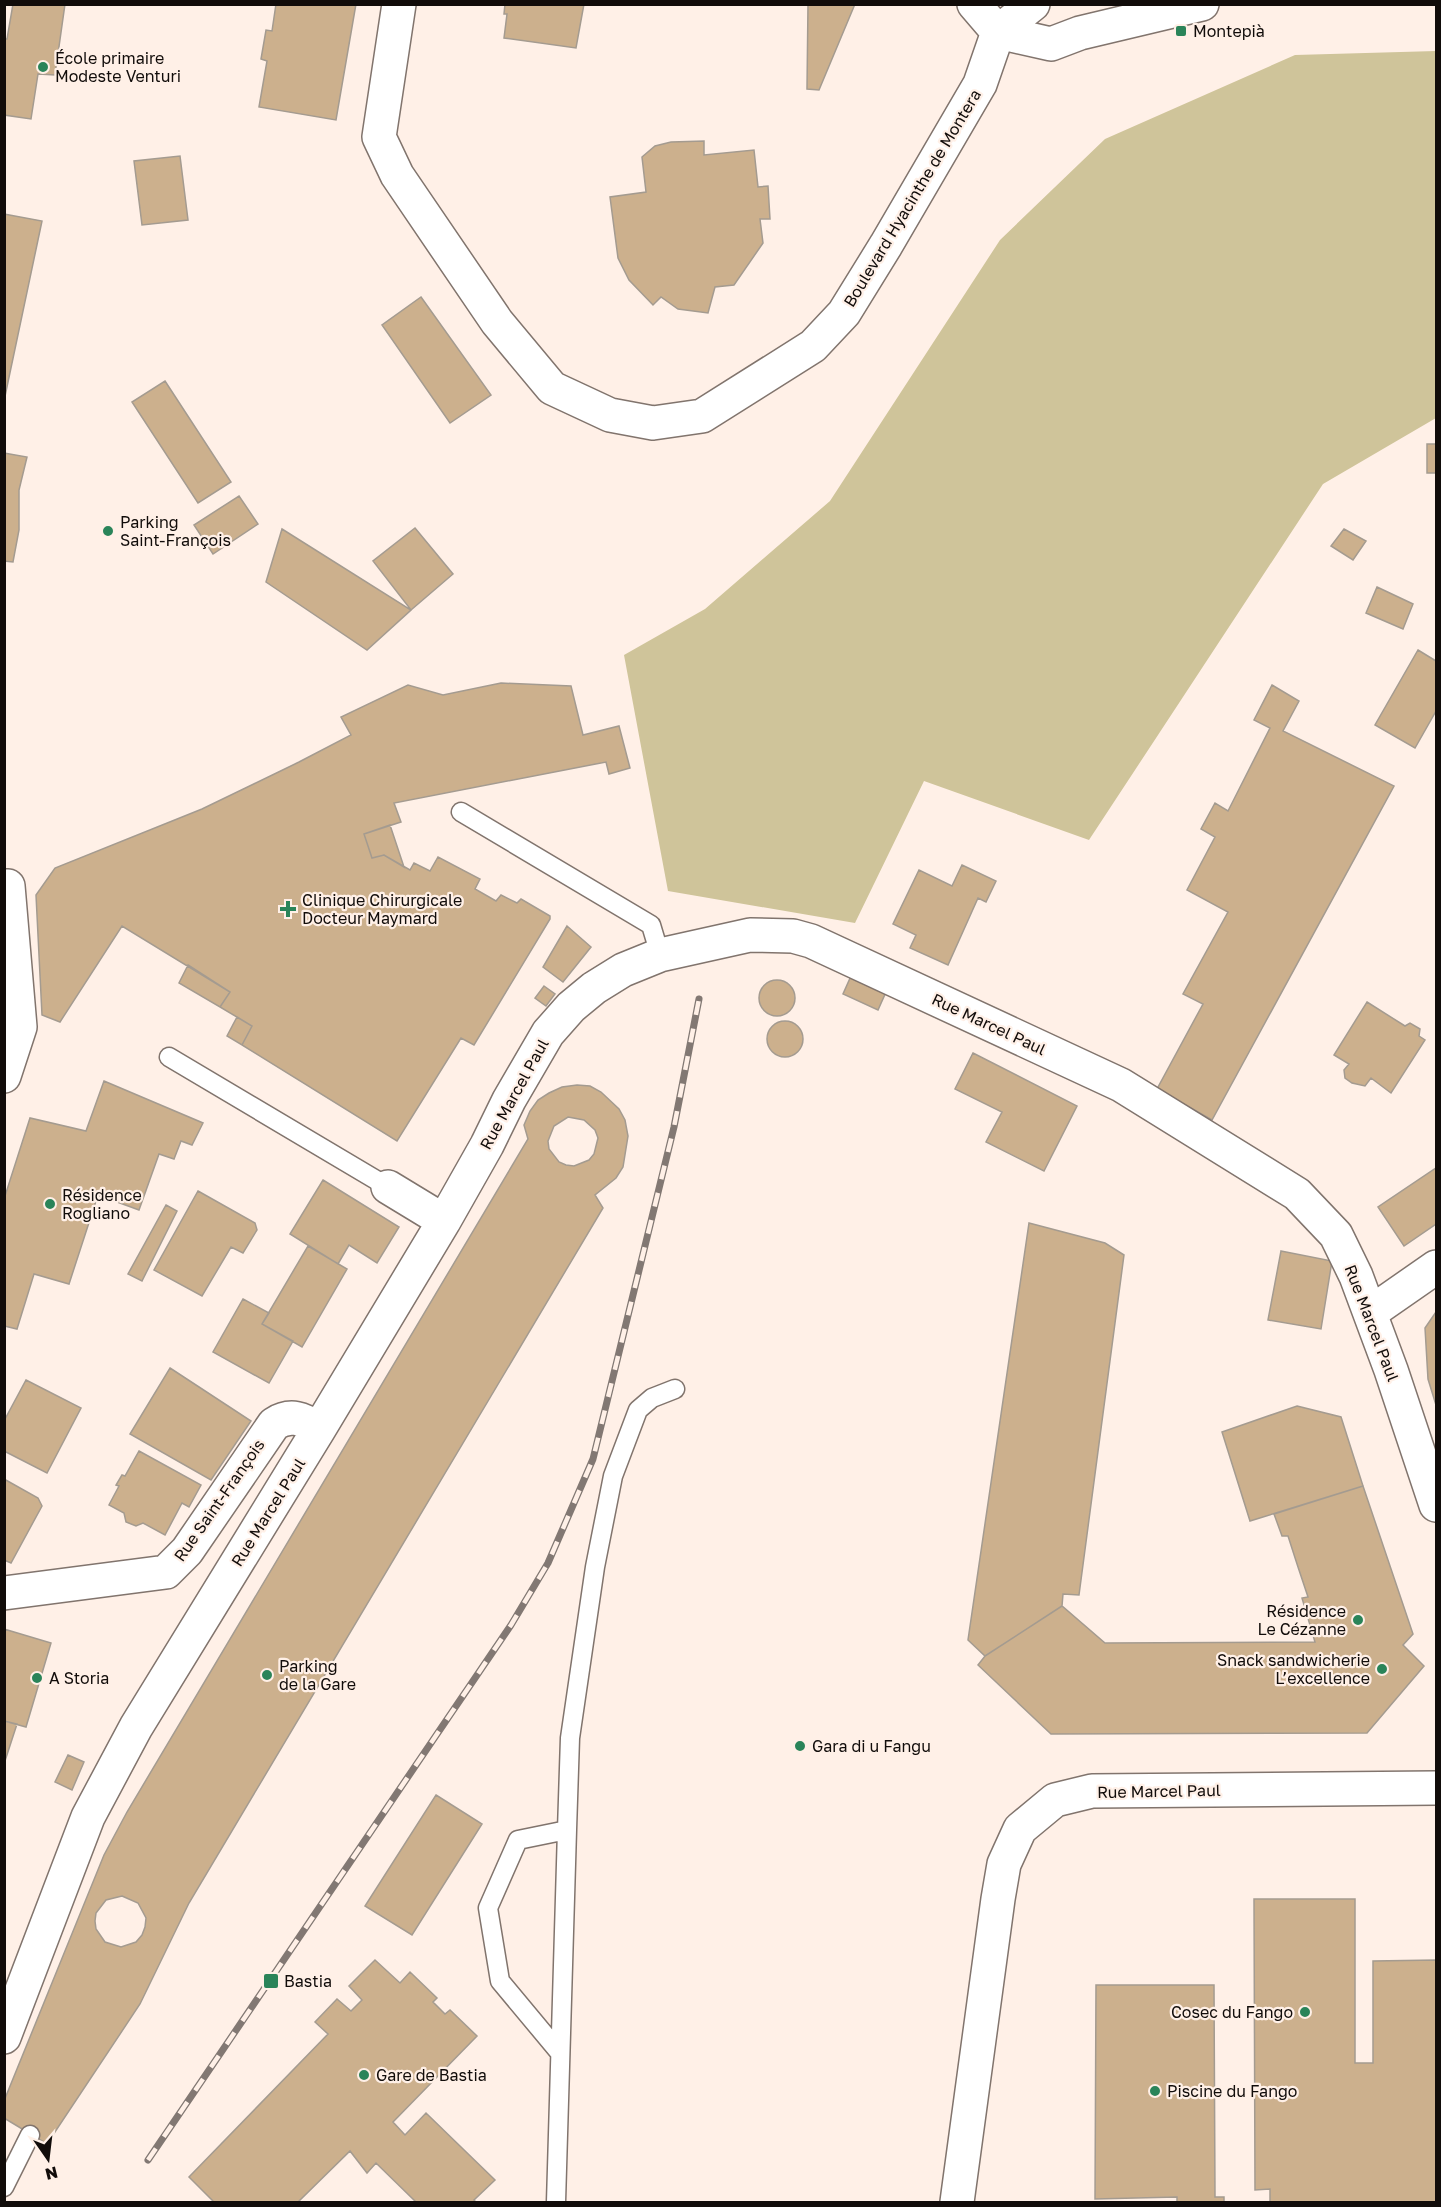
<svg xmlns="http://www.w3.org/2000/svg" width="1441" height="2207" font-family="'Golos Text',sans-serif">
	<style>
		.green { fill: #cfc49a }
		.building { fill: #ccb08d; stroke: #a49b90; stroke-width: 1.5; fill-rule: evenodd }
		.lines { fill: none; stroke-linecap: round; stroke-linejoin: round }
		.lane-casing { stroke: #81746d; stroke-width: 21 }
		.street-casing { stroke: #81746d; stroke-width: 36 }
		.secondary-casing { stroke: #81746d; stroke-width: 36 }
		.lane { stroke: #fff; stroke-width: 18 }
		.street { stroke: #fff; stroke-width: 33 }
		.secondary { stroke: #fff; stroke-width: 33 }
		.rail-casing { stroke: #827873; stroke-width: 7 }
		.rail { stroke: #fff0e7; stroke-width: 4.5; stroke-dasharray: 14; stroke-linecap: butt }
		.poi-dot { fill: #2a8459; stroke: #fff0e7; stroke-width: 2 }
		.labels { text-anchor: middle; stroke-width: 4.5; stroke-linejoin: round; paint-order: stroke }
		.poi-label { font-size: 16px; fill: #110c0a; stroke: #fff0e7; text-anchor: start }
		.street-label { font-size: 16px; fill: #110c0a; stroke: #fff0e7 }
	</style>
	<rect width="100%" height="100%" fill="#fff0e7"/>
	<path class="green" d="M 1436,51 L 1436,418 L 1323,484 L 1089,840 L 924,781 L 855,923 L 668,891 L 624,655 L 705,609 L 830,501 L 1000,240 L 1105,139 L 1295,55 Z"/>
	<path class="building" d="M 13,4 L 65,4 L 55,75 L 38,74 L 31,119 L 4,115 L 4,39 L 7,39 Z
		M 276,4 L 356,4 L 336,120 L 259,107 L 267,61 L 261,59 L 266,30 L 272,31 Z
		M 505,4 L 584,4 L 576,48 L 504,38 L 507,14 L 504,14 Z
		M 808,4 L 855,4 L 819,90 L 807,89 Z
		M 704,141 L 704,155 L 754,150 L 758,187 L 768,186 L 770,219 L 760,219 L 763,243 L 734,285 L 715,287 L 708,313 L 678,309 L 661,297 L 653,305 L 629,280 L 618,258 L 610,197 L 646,192 L 642,157 L 655,146 L 671,142 Z
		M 180,156 L 188,220 L 142,225 L 134,161 Z
		M 4,214 L 42,221 L 4,401 Z
		M 421,297 L 491,395 L 450,423 L 382,325 Z
		M 165,381 L 231,482 L 198,503 L 132,402 Z
		M 1427,444 L 1436,444 L 1436,473 L 1427,473 Z
		M 4,453 L 27,457 L 19,490 L 19,530 L 13,562 L 4,561 Z
		M 239,496 L 258,524 L 213,554 L 194,525 Z
		M 415,528 L 453,574 L 411,610 L 373,561 Z
		M 282,529 L 411,610 L 367,650 L 266,582 Z
		M 1344,529 L 1366,541 L 1353,560 L 1331,546 Z
		M 1377,587 L 1413,604 L 1403,629 L 1366,613 Z
		M 1418,650 L 1436,661 L 1436,711 L 1415,748 L 1375,725 Z
		M 501,683 L 571,686 L 583,735 L 619,726 L 630,768 L 609,774 L 606,762 L 394,803 L 401,822 L 364,834 L 372,858 L 384,855 L 410,870 L 414,863 L 430,871 L 438,857 L 480,879 L 475,889 L 496,901 L 501,895 L 517,903 L 521,899 L 550,916 L 550,919 L 474,1045 L 461,1038 L 397,1141 L 242,1045 L 252,1026 L 220,1007 L 230,992 L 122,926 L 60,1022 L 42,1015 L 36,895 L 55,868 L 202,809 L 299,762 L 351,735 L 341,717 L 408,685 L 443,695 Z
		M 1272,685 L 1299,701 L 1283,731 L 1394,786 L 1212,1120 L 1157,1089 L 1203,1004 L 1183,994 L 1228,912 L 1187,890 L 1215,837 L 1201,829 L 1215,803 L 1228,811 L 1270,728 L 1254,720 Z
		M 390,825 L 404,867 L 384,855 L 372,858 L 364,834 Z
		M 962,865 L 996,881 L 986,902 L 978,898 L 948,965 L 910,948 L 916,935 L 893,924 L 919,870 L 952,886 Z
		M 567,926 L 591,947 L 563,982 L 543,967 Z
		M 188,965 L 230,992 L 220,1007 L 179,983 Z
		M 851,976 L 886,992 L 878,1010 L 843,994 Z
		M759 998a18 18 0 1 1 36 0a18 18 0 1 1-36 0Z
		M 544,986 L 555,994 L 546,1006 L 535,998 Z
		M 1367,1002 L 1405,1026 L 1410,1023 L 1420,1029 L 1419,1036 L 1425,1040 L 1391,1093 L 1371,1078 L 1365,1086 L 1352,1083 L 1345,1078 L 1344,1070 L 1349,1064 L 1334,1055 Z
		M 237,1017 L 252,1026 L 242,1045 L 227,1036 Z
		M767 1039a18 18 0 1 1 36 0a18 18 0 1 1-36 0Z
		M 973,1053 L 1077,1106 L 1044,1171 L 986,1142 L 1002,1112 L 955,1089 Z
		M 104,1081 L 203,1123 L 192,1145 L 181,1141 L 174,1159 L 159,1154 L 139,1210 L 98,1195 L 69,1284 L 34,1274 L 17,1329 L 4,1326 L 4,1199 L 30,1118 L 86,1131 Z
		M 577,1085 L 590,1086 L 601,1092 L 619,1109 L 625,1120 L 628,1136 L 623,1167 L 616,1178 L 595,1195 L 603,1208 L 189,1903 L 140,2004 L 47,2144 L 4,2118 L 4,2101 L 104,1855 L 127,1812 L 528,1139 L 524,1125 L 530,1111 L 538,1100 L 549,1093 L 562,1087 ZM 568,1117 L 584,1120 L 595,1130 L 598,1138 L 594,1154 L 589,1160 L 574,1166 L 566,1165 L 559,1162 L 549,1149 L 548,1141 L 554,1126 ZM 122,1896 L 138,1903 L 146,1918 L 145,1927 L 142,1935 L 136,1942 L 121,1947 L 105,1942 L 96,1929 L 95,1921 L 96,1913 L 106,1900 Z
		M 1436,1168 L 1436,1224 L 1404,1246 L 1378,1207 Z
		M 323,1180 L 399,1227 L 377,1263 L 349,1245 L 338,1264 L 290,1234 Z
		M 198,1191 L 255,1223 L 257,1230 L 243,1253 L 231,1247 L 202,1296 L 154,1270 Z
		M 166,1205 L 177,1211 L 142,1281 L 128,1274 Z
		M 1029,1223 L 1105,1243 L 1124,1255 L 1079,1595 L 1063,1594 L 1062,1606 L 985,1656 L 968,1640 Z
		M 308,1246 L 347,1269 L 302,1347 L 262,1324 Z
		M 1281,1251 L 1332,1261 L 1321,1329 L 1268,1320 Z
		M 243,1299 L 269,1313 L 262,1324 L 293,1341 L 269,1383 L 213,1352 Z
		M 1436,1312 L 1436,1405 L 1428,1379 L 1425,1328 Z
		M 170,1368 L 251,1421 L 211,1480 L 130,1434 Z
		M 26,1380 L 81,1408 L 47,1473 L 4,1451 L 4,1421 Z
		M 1297,1406 L 1341,1417 L 1363,1486 L 1250,1521 L 1222,1432 Z
		M 139,1451 L 201,1485 L 189,1507 L 182,1503 L 165,1535 L 143,1523 L 136,1526 L 126,1522 L 124,1513 L 109,1505 L 119,1486 L 116,1485 L 122,1475 L 125,1476 Z
		M 4,1479 L 38,1498 L 42,1506 L 11,1563 L 4,1560 Z
		M 1363,1486 L 1413,1634 L 1403,1645 L 1424,1666 L 1367,1733 L 1051,1734 L 978,1665 L 985,1656 L 1062,1606 L 1105,1643 L 1315,1642 L 1302,1598 L 1308,1597 L 1298,1567 L 1288,1536 L 1282,1536 L 1274,1514 Z
		M 4,1629 L 51,1643 L 26,1727 L 4,1721 Z
		M 4,1721 L 17,1724 L 4,1764 Z
		M 68,1755 L 84,1762 L 72,1790 L 55,1782 Z
		M 436,1795 L 482,1824 L 412,1935 L 365,1906 Z
		M 1254,1899 L 1355,1899 L 1355,2063 L 1373,2063 L 1373,1961 L 1436,1960 L 1436,2202 L 1270,2202 L 1270,2189 L 1255,2190 Z
		M 375,1960 L 400,1983 L 410,1972 L 437,1998 L 433,2002 L 445,2014 L 450,2010 L 477,2036 L 393,2122 L 405,2135 L 426,2113 L 495,2180 L 474,2200 L 476,2202 L 416,2202 L 376,2163 L 367,2173 L 350,2151 L 298,2202 L 214,2202 L 189,2177 L 328,2034 L 315,2022 L 337,1999 L 351,2011 L 362,2000 L 349,1986 Z
		M 1096,1985 L 1214,1985 L 1215,2197 L 1224,2197 L 1224,2202 L 1177,2202 L 1177,2197 L 1095,2199 Z"/>
	<g class="lines">
		<defs>
			<path id="lane" d="M 461,812 L 651,925 L 660,955
				M 169,1057 L 388,1187
				M 567,1830 L 570,1738 L 595,1567 L 613,1476 L 638,1410 L 652,1398 L 675,1389
				M 4,2187 L 30,2135
				M 556,2202 L 567,1830 L 518,1840 L 488,1908 L 500,1981 L 560,2053"/>
			<path id="street" d="M 4,1076 L 20,1027 L 8,886
				M 388,1187 L 444,1221
				M 1370,1313 L 1436,1267
				M 4,1593 L 166,1572 L 187,1551 L 274,1424 C 291,1413 303,1419 319,1429
				M 4,2037 L 88,1817 L 136,1727 L 319,1429 L 444,1221 L 487,1145 L 509,1100 L 548,1033 L 571,1007 L 594,988 L 623,970 L 660,955 L 750,935 L 793,936 L 811,941 L 1121,1085 L 1297,1194 L 1336,1235 L 1356,1276 L 1391,1370 L 1436,1505
				M 957,2202 L 998,1899 L 1004,1864 L 1020,1829 L 1055,1800 L 1092,1791 L 1436,1788"/>
			<path id="secondary" d="M 399,4 L 379,137 L 397,175 L 497,322 L 552,388 L 610,415 L 653,423 L 702,416 L 813,346 L 844,313 L 886,245 L 980,84 L 998,32
				M 974,4 L 998,32
				M 998,32 L 1051,44 L 1080,33 L 1202,4
				M 998,32 L 1033,4"/>
		</defs>
		<use href="#lane" class="lane-casing"/>
		<use href="#street" class="street-casing"/>
		<use href="#secondary" class="secondary-casing"/>
		<use href="#lane" class="lane"/>
		<use href="#street" class="street"/>
		<use href="#secondary" class="secondary"/>
		<defs>
			<path id="rail" d="M 148,2160 L 511,1625 L 548,1563 L 593,1459 L 674,1127 L 699,999"/>
		</defs>
		<use href="#rail" class="rail-casing"/>
		<use href="#rail" class="rail"/>
	</g>
	<g class="poi-dot">
		<rect x="1175" y="25" width="12" height="12" rx="3"/>
		<circle cx="43" cy="67" r="6"/>
		<circle cx="108" cy="531" r="6"/>
		<path d="M285 900h6v6h6v6h-6v6h-6v-6h-6v-6h6z"/>
		<circle cx="50" cy="1204" r="6"/>
		<circle cx="1358" cy="1620" r="6"/>
		<circle cx="1382" cy="1669" r="6"/>
		<circle cx="267" cy="1675" r="6"/>
		<circle cx="37" cy="1678" r="6"/>
		<circle cx="800" cy="1746" r="6"/>
		<rect x="263" y="1973" width="16" height="16" rx="3"/>
		<circle cx="1305" cy="2012" r="6"/>
		<circle cx="364" cy="2075" r="6"/>
		<circle cx="1155" cy="2091" r="6"/>
	</g>
	<g class="labels">
		<g class="poi-label">
			<text x="1193" y="37">Montepià</text>
			<text x="55" y="64">École primaire<tspan x="55" dy="18">Modeste Venturi</tspan></text>
			<text x="120" y="528">Parking<tspan x="120" dy="18">Saint-François</tspan></text>
			<text x="302" y="906">Clinique Chirurgicale<tspan x="302" dy="18">Docteur Maymard</tspan></text>
			<text x="62" y="1201">Résidence<tspan x="62" dy="18">Rogliano</tspan></text>
			<text x="1346" y="1617" text-anchor="end">Résidence<tspan x="1346" dy="18">Le Cézanne</tspan></text>
			<text x="1370" y="1666" text-anchor="end">Snack sandwicherie<tspan x="1370" dy="18">L’excellence</tspan></text>
			<text x="279" y="1672">Parking<tspan x="279" dy="18">de la Gare</tspan></text>
			<text x="49" y="1684">A Storia</text>
			<text x="812" y="1752">Gara di u Fangu</text>
			<text x="284" y="1987">Bastia</text>
			<text x="1293" y="2018" text-anchor="end">Cosec du Fango</text>
			<text x="376" y="2081">Gare de Bastia</text>
			<text x="1167" y="2097">Piscine du Fango</text>
		</g>
		<g class="street-label">
			<text transform="translate(912 198) rotate(-59)" y="6">Boulevard Hyacinthe de Montera</text>
			<text transform="translate(989 1024) rotate(25)" y="6">Rue Marcel Paul</text>
			<text transform="translate(514 1094) rotate(-61)" y="6">Rue Marcel Paul</text>
			<text transform="translate(1372 1323) rotate(69)" y="6">Rue Marcel Paul</text>
			<text transform="translate(219 1500) rotate(-55)" y="6">Rue Saint-François</text>
			<text transform="translate(268 1512) rotate(-58)" y="6">Rue Marcel Paul</text>
			<text transform="translate(1159 1791) rotate(-1)" y="6">Rue Marcel Paul</text>
		</g>
	</g>
	<rect width="1441" height="2207" fill="none" stroke="#110c0a" stroke-width="12"/>
	<g transform="translate(48 2159) rotate(166)" stroke="#fff0e7" stroke-width="4.5" paint-order="stroke">
	<path d="M0-4.5L10 22L0 15L-10 22Z" fill="#110c0a"/>
	<text y="-9" font-size="16" font-weight="bold" text-anchor="middle" fill="#110c0a">N</text>
	</g>
</svg>
